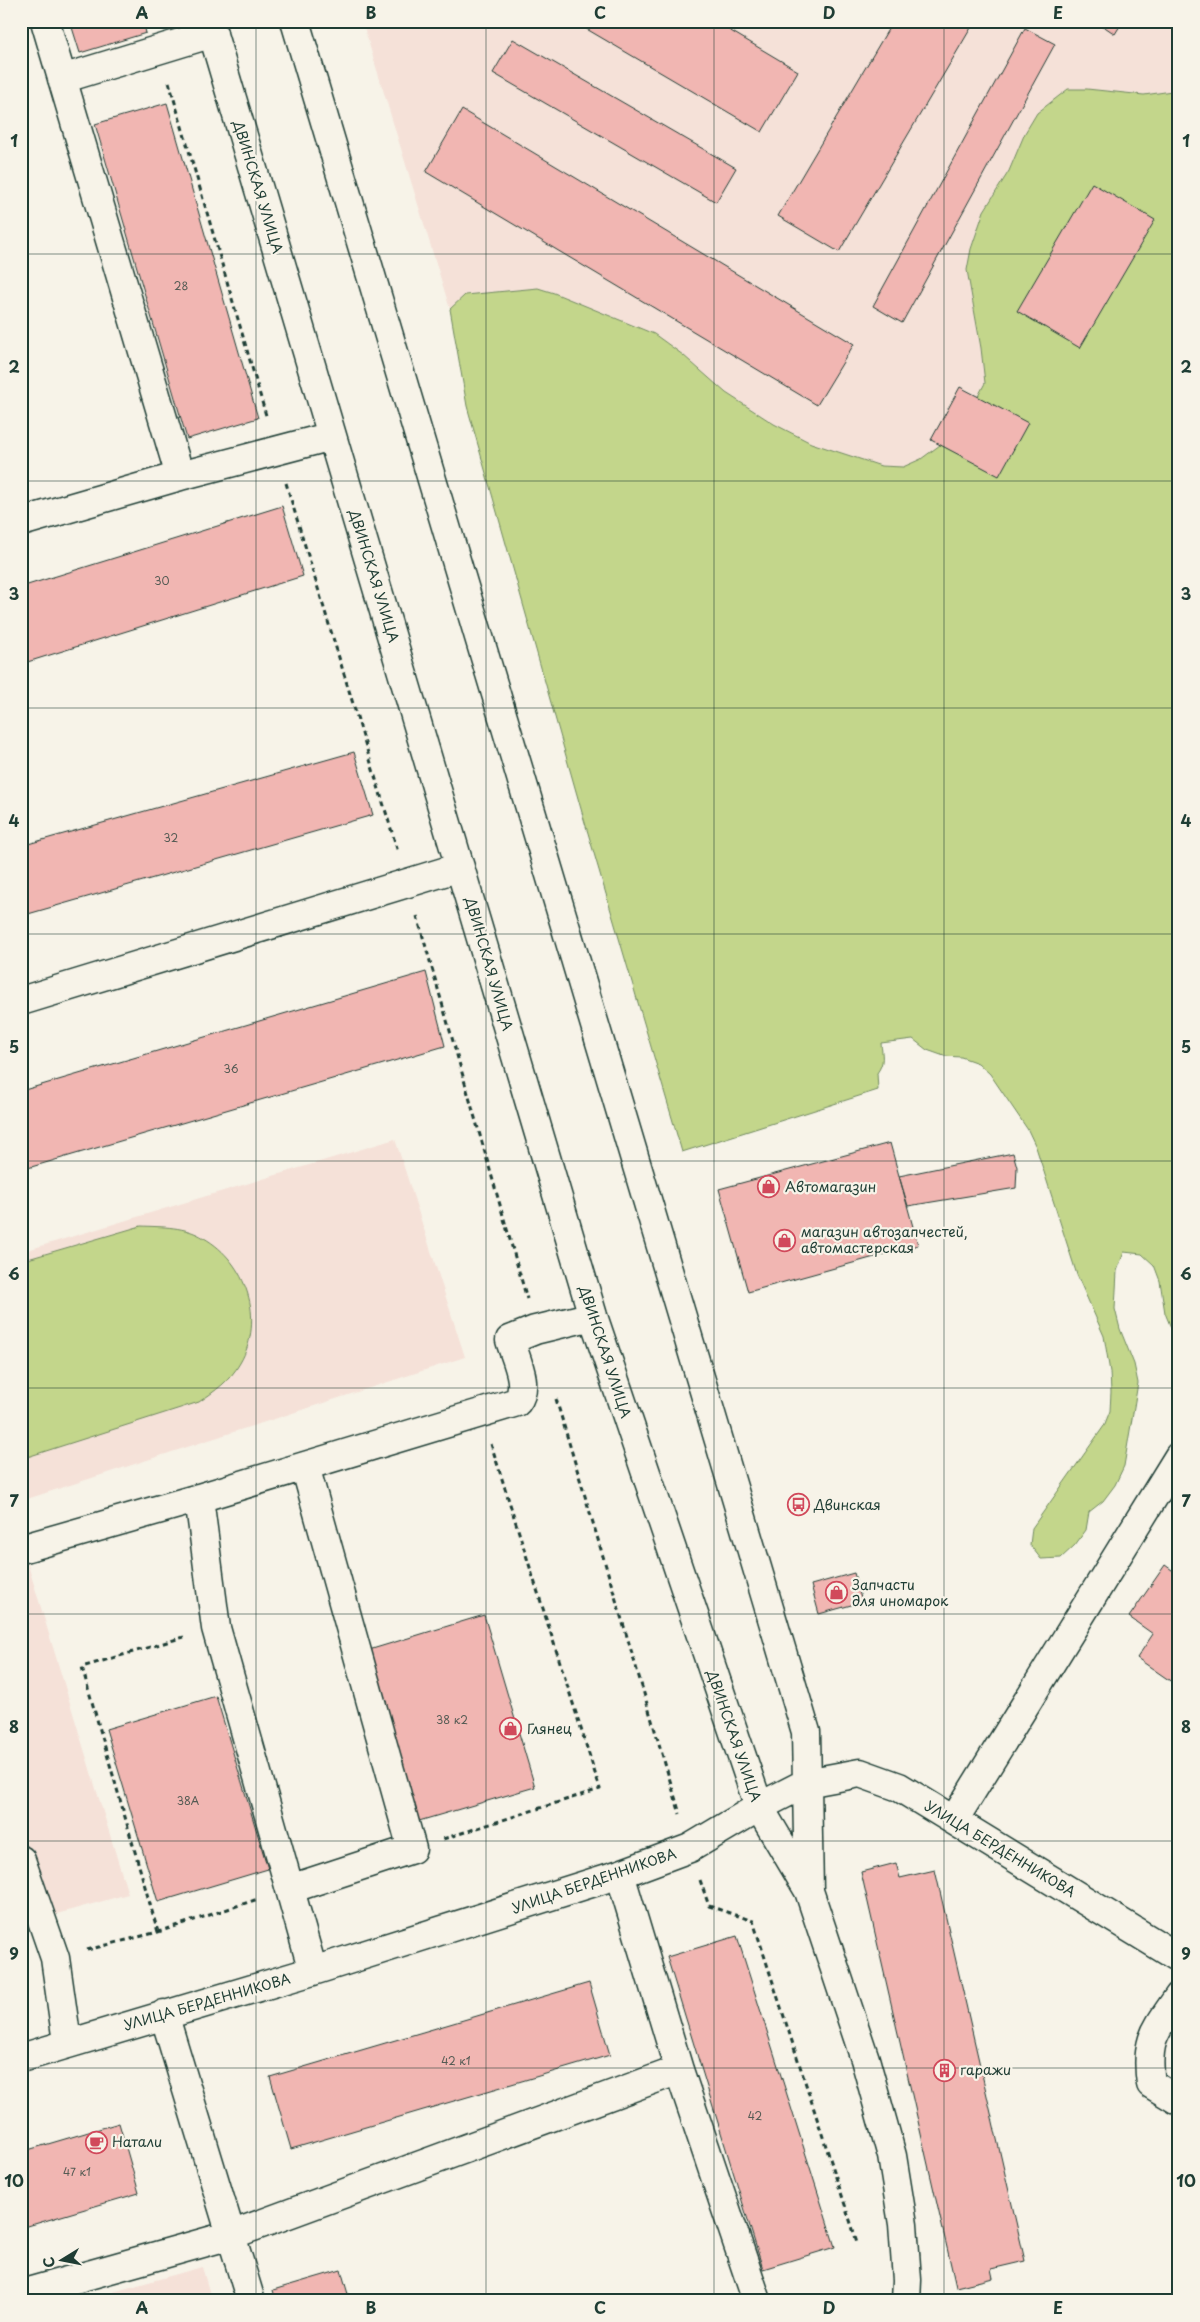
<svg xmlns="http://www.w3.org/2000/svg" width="1200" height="2322" font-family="'Playpen Sans',sans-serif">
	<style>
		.built { fill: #f5e1d8 }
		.green { fill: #c3d68b; stroke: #718a60 }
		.building { fill: #f1b6b2; stroke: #1f3d34 }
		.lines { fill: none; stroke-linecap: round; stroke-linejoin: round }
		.minor-casing { stroke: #1f3d34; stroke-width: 31 }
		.path { stroke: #1f3d34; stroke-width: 3; stroke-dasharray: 5 4; stroke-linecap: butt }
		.minor { stroke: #f7f3e8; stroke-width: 28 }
		.grid { fill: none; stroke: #1f3d34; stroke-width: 1; stroke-opacity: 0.55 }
		.labels { text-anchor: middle; stroke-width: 4.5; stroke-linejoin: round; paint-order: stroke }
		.number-label { font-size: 11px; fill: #545b54 }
		.street-label { font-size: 14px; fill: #1f3d34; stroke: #f7f3e8 }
		.poi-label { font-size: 14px; fill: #1f3d34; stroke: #f7f3e8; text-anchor: start }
		.neatline { fill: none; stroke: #1f3d34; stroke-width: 2 }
		.grid-label { font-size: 16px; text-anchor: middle; font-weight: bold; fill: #1f3d34 }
	</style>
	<rect width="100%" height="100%" fill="#f7f3e8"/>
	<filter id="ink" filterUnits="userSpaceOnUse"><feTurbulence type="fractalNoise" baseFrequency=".02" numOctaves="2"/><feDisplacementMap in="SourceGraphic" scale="10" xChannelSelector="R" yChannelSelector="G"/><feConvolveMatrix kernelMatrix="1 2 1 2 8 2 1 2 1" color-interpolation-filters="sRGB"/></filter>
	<g filter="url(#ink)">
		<path class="built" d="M 362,21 L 1179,21 L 1179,90 L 1144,95 L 1087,89 L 1068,89 L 1037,113 L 1009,171 L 984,211 L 971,249 L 967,270 L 981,348 L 985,382 L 966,419 L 955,434 L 940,446 L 921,459 L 903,467 L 881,466 L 811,443 L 774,424 L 726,393 L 683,355 L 654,334 L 554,293 L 538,288 L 465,295 L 450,309 Z
			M 395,1139 L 465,1357 L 21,1501 L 21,1252 Z
			M 21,1542 L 128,1894 L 21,1924 Z
			M 202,2267 L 212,2301 L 81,2301 Z"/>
		<path class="green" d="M 1068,89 L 1087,89 L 1144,95 L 1179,90 L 1179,1347 L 1165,1313 L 1160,1281 L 1154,1265 L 1142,1254 L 1124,1252 L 1117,1271 L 1115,1309 L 1120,1329 L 1134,1364 L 1138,1383 L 1124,1466 L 1115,1485 L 1103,1501 L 1089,1512 L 1086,1530 L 1075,1545 L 1061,1558 L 1041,1559 L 1030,1545 L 1032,1528 L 1104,1426 L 1110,1411 L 1111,1392 L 1110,1372 L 1104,1336 L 1077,1275 L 1036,1147 L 1028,1130 L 990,1074 L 978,1063 L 961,1057 L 944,1056 L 927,1050 L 913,1039 L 881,1043 C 882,1055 885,1062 877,1073 L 878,1090 L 682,1152 L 583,816 L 467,406 L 450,309 L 465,295 L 538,288 L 554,293 L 654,334 L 683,355 L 726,393 L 774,424 L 811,443 L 881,466 L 903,467 L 921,459 L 955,434 L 966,419 L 985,383 L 981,348 L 967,270 L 971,249 L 984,211 L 1009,171 L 1025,133 L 1037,113 Z
			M 141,1226 C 162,1227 185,1226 204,1238 C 246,1262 266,1319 240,1363 C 230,1381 215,1391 199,1402 L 21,1459 L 21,1261 Z"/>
		<path class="building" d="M 70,21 L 143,21 L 146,33 L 80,53 Z
			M 580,21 L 714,21 L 798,71 L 762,132 L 578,24 Z
			M 893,21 L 975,21 L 839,252 L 778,216 Z
			M 1096,21 L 1123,21 L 1115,34 Z
			M 1025,28 L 1055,44 L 902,323 L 873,306 Z
			M 513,39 L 736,168 L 716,202 L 493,73 Z
			M 167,103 L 258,418 L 187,439 L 95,124 Z
			M 462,110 L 854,344 L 817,405 L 426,172 Z
			M 1092,183 L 1155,220 L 1080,348 L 1017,311 Z
			M 960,387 L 1028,423 L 999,476 L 931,440 Z
			M 282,506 L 303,576 L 21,664 L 21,587 Z
			M 354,752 L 373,815 L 21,916 L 21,846 Z
			M 426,972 L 445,1046 L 21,1170 L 21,1091 Z
			M 890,1143 L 918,1245 L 748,1292 L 719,1189 Z
			M 1013,1153 L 1017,1167 L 1016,1188 L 908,1206 L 899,1176 Z
			M 1165,1565 L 1179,1575 L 1179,1687 L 1137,1658 L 1153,1634 L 1129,1617 Z
			M 854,1573 L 862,1602 L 819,1614 L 811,1585 Z
			M 484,1615 L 535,1787 L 419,1821 L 369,1650 Z
			M 216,1696 L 268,1869 L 158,1902 L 106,1729 Z
			M 896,1863 L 900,1878 L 935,1870 L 1025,2261 L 991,2269 L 993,2278 L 956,2287 L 861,1872 Z
			M 737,1936 L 835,2247 L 763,2269 L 667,1957 Z
			M 589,1983 L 610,2055 L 291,2149 L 270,2077 Z
			M 119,2123 L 139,2193 L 21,2228 L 21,2152 Z
			M 341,2270 L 350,2301 L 276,2301 L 273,2290 Z
			M 198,2294 L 200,2301 L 176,2301 Z"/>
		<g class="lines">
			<defs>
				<path id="minor" d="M 45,21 L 180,476
					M 209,21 L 593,1316 L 759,1807 L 809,1891 L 865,2059 L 892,2156 L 903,2224 L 907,2280 L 906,2301
					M 295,21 L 806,1732 L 809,1890
					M 62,79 L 213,33
					M 21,522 L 180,476 L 332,436
					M 21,1001 L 460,867
					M 199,1498 L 216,1628 L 313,1971
					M 21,1549 L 199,1498 L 517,1402 C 530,1385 515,1358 510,1340 L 535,1330 L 593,1316
					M 954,1820 L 1179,1456
					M 21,1860 L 55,1958 L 67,2042
					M 620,1874 L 679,2070 L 757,2301
					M 290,1889 L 412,1849 L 305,1466
					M 1179,1996 C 1155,2031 1145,2040 1151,2084 L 1179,2101
					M 164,2014 L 251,2301
					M 21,2058 L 313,1971 L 620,1874 L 690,1848 L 759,1807 L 806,1783 L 860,1773 L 899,1787 L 1179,1958
					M 21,2294 L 231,2235 L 679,2070"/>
			</defs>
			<use href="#minor" class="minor-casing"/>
			<path class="path" d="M 169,82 L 267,419
				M 286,483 L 398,852
				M 417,916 L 527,1299
				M 556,1399 L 680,1814
				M 443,1839 L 600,1789 L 491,1444
				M 700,1880 L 709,1906 L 753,1921 L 857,2242
				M 158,1932 L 82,1667 L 184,1637
				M 87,1950 L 158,1932 L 258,1899"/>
			<use href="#minor" class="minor"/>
		</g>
	</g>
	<path class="grid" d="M 256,21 L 256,2301M 486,21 L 486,2301M 714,21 L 714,2301M 944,21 L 944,2301M 21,254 L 1179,254M 21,481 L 1179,481M 21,708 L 1179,708M 21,934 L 1179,934M 21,1161 L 1179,1161M 21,1388 L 1179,1388M 21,1614 L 1179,1614M 21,1841 L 1179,1841M 21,2068 L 1179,2068"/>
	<defs>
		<symbol id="shop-ring" viewBox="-11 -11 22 22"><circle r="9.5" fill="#f7f3e8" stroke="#d1495b" stroke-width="1.5"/><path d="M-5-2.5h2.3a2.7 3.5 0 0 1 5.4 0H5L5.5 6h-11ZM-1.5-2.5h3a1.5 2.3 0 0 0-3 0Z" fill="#d1495b"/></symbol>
		<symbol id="bus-ring" viewBox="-11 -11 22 22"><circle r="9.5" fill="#f7f3e8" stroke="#d1495b" stroke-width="1.5"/><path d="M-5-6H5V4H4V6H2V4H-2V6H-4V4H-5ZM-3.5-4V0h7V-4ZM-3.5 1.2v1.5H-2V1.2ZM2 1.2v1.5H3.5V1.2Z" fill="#d1495b"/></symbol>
		<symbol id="building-ring" viewBox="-11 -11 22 22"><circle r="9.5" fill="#f7f3e8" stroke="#d1495b" stroke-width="1.5"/><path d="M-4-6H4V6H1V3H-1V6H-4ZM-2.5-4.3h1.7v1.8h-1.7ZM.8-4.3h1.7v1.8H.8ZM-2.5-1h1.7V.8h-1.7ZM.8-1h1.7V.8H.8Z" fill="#d1495b"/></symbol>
		<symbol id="cafe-ring" viewBox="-11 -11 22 22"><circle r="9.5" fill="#f7f3e8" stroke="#d1495b" stroke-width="1.5"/><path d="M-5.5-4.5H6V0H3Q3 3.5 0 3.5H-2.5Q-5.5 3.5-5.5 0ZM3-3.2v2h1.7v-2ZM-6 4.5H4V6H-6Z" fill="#d1495b"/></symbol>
	</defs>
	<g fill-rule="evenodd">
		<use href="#shop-ring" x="756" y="1174" width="25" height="25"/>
		<use href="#shop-ring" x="772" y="1228" width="25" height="25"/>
		<use href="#bus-ring" x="786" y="1492" width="25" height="25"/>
		<use href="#shop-ring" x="824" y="1580" width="25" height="25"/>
		<use href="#shop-ring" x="498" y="1716" width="25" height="25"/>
		<use href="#building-ring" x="932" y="2058" width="25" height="25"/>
		<use href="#cafe-ring" x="84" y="2130" width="25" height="25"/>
	</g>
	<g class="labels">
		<g class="number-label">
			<text x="181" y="290">28</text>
			<text x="162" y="585">30</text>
			<text x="171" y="842">32</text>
			<text x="231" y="1073">36</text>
			<text x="452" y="1724">38 к2</text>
			<text x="188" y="1805">38А</text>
			<text x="456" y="2065">42 к1</text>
			<text x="755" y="2120">42</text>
			<text x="77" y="2176">47 к1</text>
		</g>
		<g class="street-label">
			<text transform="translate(258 187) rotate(73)" y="5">ДВИНСКАЯ УЛИЦА</text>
			<text transform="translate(374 576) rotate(73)" y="5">ДВИНСКАЯ УЛИЦА</text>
			<text transform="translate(489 964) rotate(74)" y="5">ДВИНСКАЯ УЛИЦА</text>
			<text transform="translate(605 1352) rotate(72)" y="5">ДВИНСКАЯ УЛИЦА</text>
			<text transform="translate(734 1736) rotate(71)" y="5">ДВИНСКАЯ УЛИЦА</text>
			<text transform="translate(1000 1849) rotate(31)" y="5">УЛИЦА БЕРДЕННИКОВА</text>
			<text transform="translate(594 1881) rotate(-19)" y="5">УЛИЦА БЕРДЕННИКОВА</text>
			<text transform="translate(207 2002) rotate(-16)" y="5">УЛИЦА БЕРДЕННИКОВА</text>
		</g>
		<g class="poi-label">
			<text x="785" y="1192">Автомагазин</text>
			<text x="801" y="1237">магазин автозапчестей,<tspan x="801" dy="16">автомастерская</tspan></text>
			<text x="814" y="1510">Двинская</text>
			<text x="852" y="1590">Запчасти<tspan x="852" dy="16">для иномарок</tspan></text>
			<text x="527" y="1734">Глянец</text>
			<text x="960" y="2075">гаражи</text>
			<text x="112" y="2147">Натали</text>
		</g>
	</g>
	<rect width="1200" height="2322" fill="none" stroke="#f7f3e8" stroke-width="55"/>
	<g transform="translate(62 2260) rotate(260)" stroke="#f7f3e8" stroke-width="4" paint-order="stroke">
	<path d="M0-4L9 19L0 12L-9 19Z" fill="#1f3d34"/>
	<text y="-8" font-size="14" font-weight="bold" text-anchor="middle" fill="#1f3d34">С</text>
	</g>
	<rect x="28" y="28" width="1144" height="2266" class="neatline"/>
	<g class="grid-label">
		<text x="142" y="19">A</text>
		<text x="371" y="19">B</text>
		<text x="600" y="19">C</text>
		<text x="829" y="19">D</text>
		<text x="1058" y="19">E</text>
		<text x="14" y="147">1</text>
		<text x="1186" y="147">1</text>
		<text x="14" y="373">2</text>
		<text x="1186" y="373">2</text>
		<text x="14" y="600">3</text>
		<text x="1186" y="600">3</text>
		<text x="14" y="827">4</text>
		<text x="1186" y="827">4</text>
		<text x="14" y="1053">5</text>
		<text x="1186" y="1053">5</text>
		<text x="14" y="1280">6</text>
		<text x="1186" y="1280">6</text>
		<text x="14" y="1507">7</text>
		<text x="1186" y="1507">7</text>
		<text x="14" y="1733">8</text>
		<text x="1186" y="1733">8</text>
		<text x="14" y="1960">9</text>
		<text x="1186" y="1960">9</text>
		<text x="14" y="2187">10</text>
		<text x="1186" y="2187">10</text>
		<text x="142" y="2314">A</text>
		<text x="371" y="2314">B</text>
		<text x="600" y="2314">C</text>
		<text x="829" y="2314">D</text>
		<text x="1058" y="2314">E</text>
	</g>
</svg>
